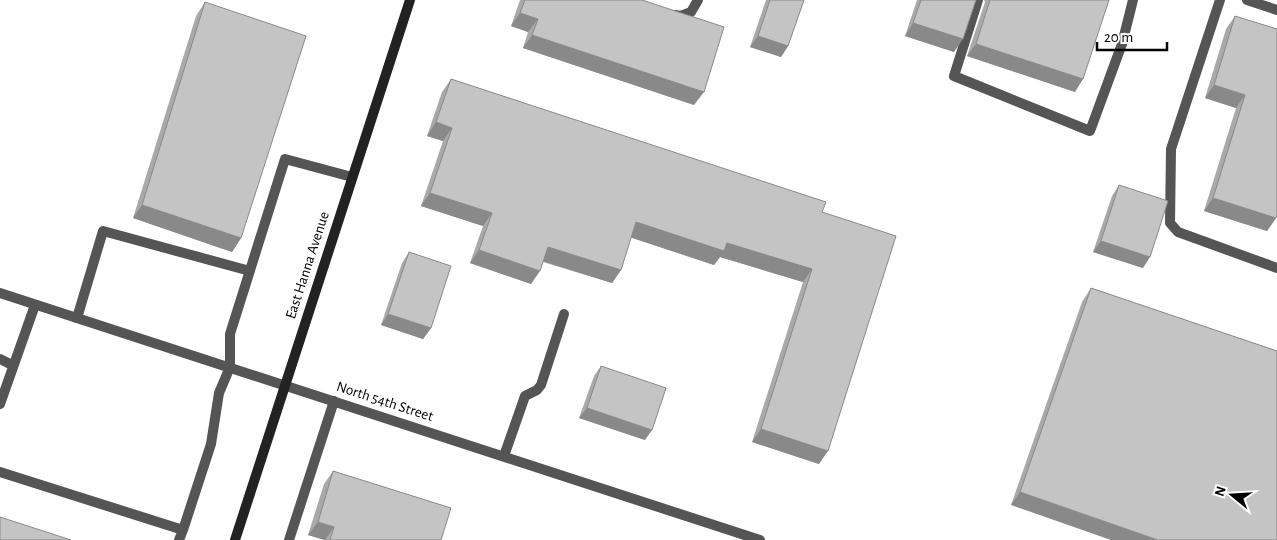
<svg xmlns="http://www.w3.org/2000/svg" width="1277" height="540" font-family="'Alegreya Sans',sans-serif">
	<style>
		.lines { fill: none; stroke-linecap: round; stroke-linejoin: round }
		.lane { stroke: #555; stroke-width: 10 }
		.street { stroke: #555; stroke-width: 10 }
		.secondary { stroke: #222; stroke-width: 10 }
		.wall { fill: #a9a9a9 }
		.shaded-wall { fill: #898989 }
		.building { fill: #c4c4c4; stroke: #898989 }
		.labels { text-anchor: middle; stroke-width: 4.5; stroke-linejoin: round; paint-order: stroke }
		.street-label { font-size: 15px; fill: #000; stroke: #fff }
	</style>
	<rect width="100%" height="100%" fill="#fff"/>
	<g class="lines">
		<path class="lane" d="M 978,0 L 954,76 L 1090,131 L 1122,44 L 1133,0
			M 1220,0 L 1171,149 L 1170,223 L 1178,232 L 1277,268
			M 1247,0 L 1277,10
			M 675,15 L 681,16 L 691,12 L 698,0
			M 77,318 L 103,231 L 250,271
			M 0,359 L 12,365
			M 0,404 L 35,305
			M 504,456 L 525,396 L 537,390 L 541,385 L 564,314
			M 0,472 L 183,530 L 211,444 L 219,393 L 230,367 L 230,334 L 285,159 L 352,177
			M 179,540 L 183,530
			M 289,540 L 334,401"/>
		<path class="street" d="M 0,293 L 760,540"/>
		<path class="secondary" d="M 235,540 L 410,0"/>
	</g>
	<path class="wall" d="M 520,0 L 642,0 L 694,105 L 523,48 L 528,32 L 511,26 Z
		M 766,0 L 804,0 L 788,46 L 781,57 L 750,47 Z
		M 917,0 L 976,0 L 954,52 L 905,36 Z
		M 984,0 L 1109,0 L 1075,92 L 967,56 L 985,2 Z
		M 205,2 L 241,238 L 232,252 L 133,218 L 196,16 Z
		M 1235,16 L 1276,218 L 1267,231 L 1204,211 L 1236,108 L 1205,98 L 1226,29 Z
		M 451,79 L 822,212 L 819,464 L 752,442 L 803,282 L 720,257 L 714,265 L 631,237 L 621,270 L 612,283 L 543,262 L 531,284 L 470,263 L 483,226 L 421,206 L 443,141 L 427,136 L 442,92 Z
		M 1119,185 L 1143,268 L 1093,252 L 1112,196 Z
		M 409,252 L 431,328 L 423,339 L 381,325 L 402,263 Z
		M 1091,288 L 1277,351 L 1011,505 L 1082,302 Z
		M 601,366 L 645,440 L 579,418 L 594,376 Z
		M 333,471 L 441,540 L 324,540 L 308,535 L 324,484 Z"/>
	<path class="shaded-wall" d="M 520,13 L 538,19 L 528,32 L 511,26 Z
		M 913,23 L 963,39 L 954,52 L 905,36 Z
		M 532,35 L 704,92 L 694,105 L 523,48 Z
		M 758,36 L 788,46 L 781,57 L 750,47 Z
		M 976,44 L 1083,79 L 1075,92 L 967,56 Z
		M 1214,85 L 1245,95 L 1236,108 L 1205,98 Z
		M 436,122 L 452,128 L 443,141 L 427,136 Z
		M 430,193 L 492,213 L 483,226 L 421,206 Z
		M 1213,198 L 1276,218 L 1267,231 L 1204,211 Z
		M 142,205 L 241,238 L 232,252 L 133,218 Z
		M 636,222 L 727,243 L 812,269 L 803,282 L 720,257 L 714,265 L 626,236 Z
		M 1101,241 L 1150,257 L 1143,268 L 1093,252 Z
		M 548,247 L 621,270 L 612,283 L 539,260 Z
		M 479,250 L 540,271 L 531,284 L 470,263 Z
		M 388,314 L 431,328 L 423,339 L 381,325 Z
		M 587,408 L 652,430 L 645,440 L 579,418 Z
		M 761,429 L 828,451 L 819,464 L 752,442 Z
		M 1020,492 L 1158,540 L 1111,540 L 1011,505 Z
		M 318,522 L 334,527 L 325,540 L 308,535 Z"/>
	<path class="building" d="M 525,0 L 642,0 L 724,27 L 704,92 L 532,35 L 538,19 L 520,13 Z
		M 770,0 L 804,0 L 788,46 L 758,36 Z
		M 921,0 L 976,0 L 963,39 L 913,23 Z
		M 990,0 L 1109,0 L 1083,79 L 976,44 Z
		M 205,2 L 306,36 L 241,238 L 142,205 Z
		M 1235,16 L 1277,29 L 1277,215 L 1276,218 L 1213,198 L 1245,95 L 1214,85 Z
		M 451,79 L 826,202 L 822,212 L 896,236 L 828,451 L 761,429 L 812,269 L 727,243 L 724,251 L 636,222 L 621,270 L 548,247 L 540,271 L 479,250 L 492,213 L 430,193 L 452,128 L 436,122 Z
		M 1119,185 L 1168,201 L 1150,257 L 1101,241 Z
		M 409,252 L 451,266 L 431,328 L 388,314 Z
		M 1091,288 L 1277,351 L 1277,540 L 1158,540 L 1020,492 Z
		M 601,366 L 666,388 L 652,430 L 587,408 Z
		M 333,471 L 451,508 L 441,540 L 330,540 L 334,527 L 318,522 Z
		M 0,517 L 71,540 L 0,540 Z"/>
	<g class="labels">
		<g class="street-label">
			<text transform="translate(307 265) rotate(-72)" y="5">East Hanna Avenue</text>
			<text transform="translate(385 401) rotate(18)" y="5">North 54th Street</text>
		</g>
	</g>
	<g transform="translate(1232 495) rotate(288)" stroke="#ffffff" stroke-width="4" paint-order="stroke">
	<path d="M0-4L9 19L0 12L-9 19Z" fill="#000000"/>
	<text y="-8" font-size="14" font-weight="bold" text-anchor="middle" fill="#000000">N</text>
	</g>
	<path d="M1097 42v8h70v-8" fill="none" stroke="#000000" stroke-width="2.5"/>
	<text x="1104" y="42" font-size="15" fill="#000000" stroke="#ffffff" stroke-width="4" paint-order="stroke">20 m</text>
</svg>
